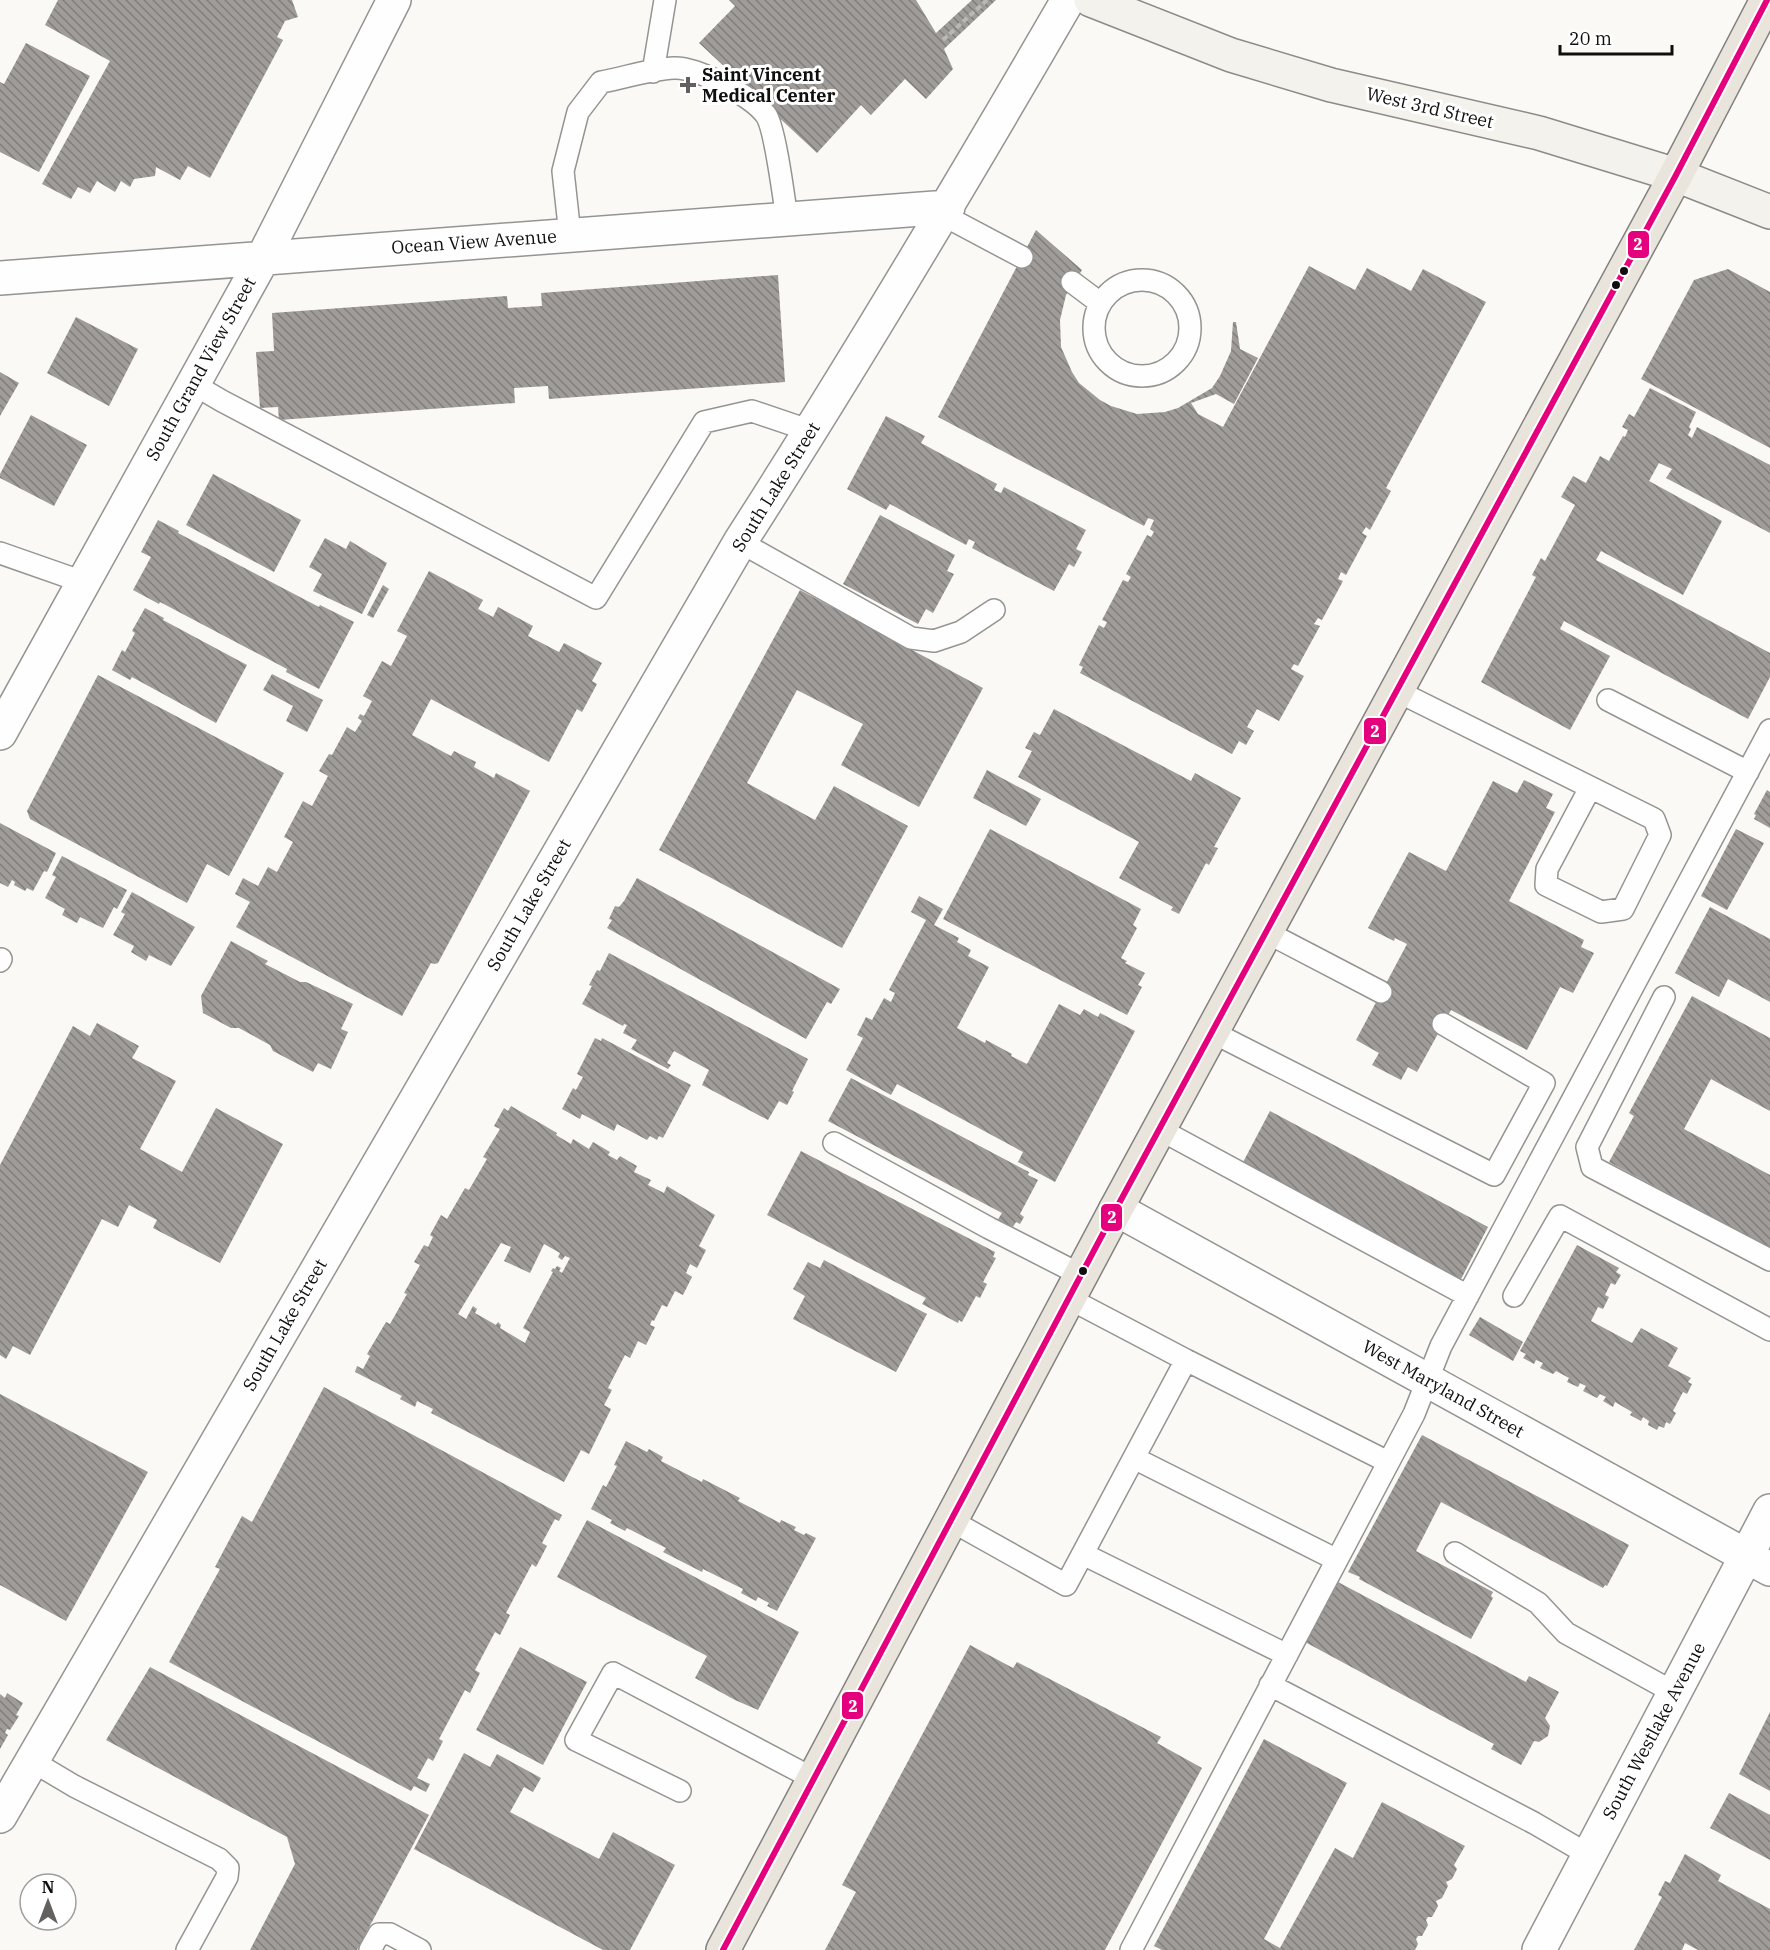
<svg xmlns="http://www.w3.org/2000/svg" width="1770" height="1950" font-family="'IBM Plex Serif',serif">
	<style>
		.building { fill: url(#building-back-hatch); fill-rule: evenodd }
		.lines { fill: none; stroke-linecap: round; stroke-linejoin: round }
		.service-casing { stroke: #959493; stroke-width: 24 }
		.minor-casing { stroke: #959493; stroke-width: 36 }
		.tertiary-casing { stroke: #959493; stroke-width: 36 }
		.secondary-casing { stroke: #8c8b89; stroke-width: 36 }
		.primary-casing { stroke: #838280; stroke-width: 36 }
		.path { stroke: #b9b8b8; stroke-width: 4; stroke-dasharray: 6 3; stroke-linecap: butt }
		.service { stroke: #fefefe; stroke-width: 21 }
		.minor { stroke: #fefefe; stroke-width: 33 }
		.tertiary { stroke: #fefefe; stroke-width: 33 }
		.secondary { stroke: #f4f2ec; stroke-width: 33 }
		.primary { stroke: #eae5dc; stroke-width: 33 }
		.bus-1-casing { stroke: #fff; stroke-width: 10 }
		.bus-1 { stroke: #e5007d; stroke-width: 6 }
		.poi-dot { fill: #626160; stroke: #fff; stroke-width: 2 }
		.bus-dot { fill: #0f0f0f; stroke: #fff; stroke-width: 2 }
		.labels { text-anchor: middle; stroke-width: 6; stroke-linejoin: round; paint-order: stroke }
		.poi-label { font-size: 18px; font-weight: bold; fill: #0f0f0f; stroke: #fff; text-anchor: start }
		.street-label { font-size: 18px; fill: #0f0f0f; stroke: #fff }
		.line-badge { stroke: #fff; stroke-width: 2 }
		.badge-label { font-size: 16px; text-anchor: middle; font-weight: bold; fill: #fff }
	</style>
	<defs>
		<pattern id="building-back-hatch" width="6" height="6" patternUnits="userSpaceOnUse" patternTransform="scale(1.5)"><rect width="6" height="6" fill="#9f9c9a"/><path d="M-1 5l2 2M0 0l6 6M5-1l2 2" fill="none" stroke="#807e7c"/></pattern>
	</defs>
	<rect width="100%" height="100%" fill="#fbf9f5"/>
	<path class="building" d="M 58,0 L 292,0 L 298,17 L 285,21 L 277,37 L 283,40 L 210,178 L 188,166 L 180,180 L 156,167 L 155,176 L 134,179 L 130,187 L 121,181 L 115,192 L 97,181 L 90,193 L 78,187 L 71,199 L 42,184 L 110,61 L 45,25 Z
		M 729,0 L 916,0 L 936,33 L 972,0 L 996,0 L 944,49 L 953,69 L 926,99 L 905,79 L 871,115 L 861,105 L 817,153 L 699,43 L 735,6 Z
		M 26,43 L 90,76 L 39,172 L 0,152 L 0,82 L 4,84 Z
		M 1036,230 L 1082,270 L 1066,295 L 1060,320 L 1061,347 L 1072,372 L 1079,383 L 1100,400 L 1111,406 L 1137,414 L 1165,412 L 1178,408 L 1212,388 L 1220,376 L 1231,351 L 1233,322 L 1236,322 L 1240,349 L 1258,358 L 1234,404 L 1216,394 L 1191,403 L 1198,414 L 1223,427 L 1309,266 L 1355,290 L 1367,268 L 1411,291 L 1423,269 L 1486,302 L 1386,488 L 1391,491 L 1370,530 L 1366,527 L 1362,533 L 1367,536 L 1346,575 L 1341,572 L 1338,579 L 1343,581 L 1322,620 L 1318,618 L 1314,624 L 1320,626 L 1298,666 L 1294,664 L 1291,669 L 1304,676 L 1279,721 L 1257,709 L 1247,727 L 1254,731 L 1246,745 L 1239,741 L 1232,754 L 1080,673 L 1083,667 L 1079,665 L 1099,625 L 1104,628 L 1107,622 L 1102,620 L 1123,580 L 1128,582 L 1131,577 L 1126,574 L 1147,535 L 1151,537 L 1154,532 L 1150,529 L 1154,520 L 1148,518 L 1144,526 L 938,417 Z
		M 1728,269 L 1770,292 L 1770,448 L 1641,379 L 1694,280 Z
		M 778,275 L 785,382 L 549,399 L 548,386 L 514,388 L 515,403 L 279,420 L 278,407 L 260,408 L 256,352 L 274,351 L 272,313 L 507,296 L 508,308 L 542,306 L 541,293 Z
		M 76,317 L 138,349 L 109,406 L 47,373 Z
		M 0,372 L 19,383 L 0,416 Z
		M 1650,388 L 1696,412 L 1689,427 L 1691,429 L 1688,435 L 1692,438 L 1697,427 L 1770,465 L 1770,533 L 1666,478 L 1672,469 L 1659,463 L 1649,481 L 1722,521 L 1683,595 L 1601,551 L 1596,560 L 1770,653 L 1770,677 L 1748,719 L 1564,621 L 1560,629 L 1610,656 L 1570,730 L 1481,682 L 1536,577 L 1532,575 L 1541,558 L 1545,561 L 1575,505 L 1561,497 L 1573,476 L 1586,483 L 1600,456 L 1609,461 L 1623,436 L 1625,437 L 1628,430 L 1622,427 L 1629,414 L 1634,417 Z
		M 31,415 L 87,445 L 54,506 L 0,478 L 0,474 Z
		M 886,416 L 925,436 L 921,443 L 997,484 L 994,490 L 1001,493 L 1004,487 L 1086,530 L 1076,549 L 1082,552 L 1074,567 L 1069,564 L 1054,591 L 972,548 L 975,542 L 969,539 L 966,545 L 890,504 L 886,510 L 847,489 Z
		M 213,474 L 301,520 L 274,572 L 186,525 Z
		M 880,515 L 955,555 L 947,571 L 954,574 L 933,613 L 926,609 L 918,624 L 843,584 Z
		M 158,520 L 179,531 L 178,533 L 319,607 L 320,605 L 354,622 L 319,689 L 286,672 L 287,669 L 160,602 L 159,604 L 133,590 L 151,557 L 141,552 Z
		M 325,538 L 346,549 L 350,541 L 387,563 L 362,614 L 313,591 L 322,574 L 309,567 Z
		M 429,571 L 483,600 L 478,609 L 493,617 L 498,607 L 533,626 L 528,636 L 559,652 L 564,643 L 602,663 L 592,681 L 597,684 L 582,712 L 577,709 L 549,762 L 431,699 L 412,735 L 451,756 L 454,751 L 476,762 L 474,767 L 494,778 L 496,773 L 530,791 L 438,963 L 435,964 L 431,963 L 402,1016 L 236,927 L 250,902 L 235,894 L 243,878 L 258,886 L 268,867 L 277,872 L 293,842 L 284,837 L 303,801 L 312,806 L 328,776 L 319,771 L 329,754 L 332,755 L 347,727 L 355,732 L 362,721 L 358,718 L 360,714 L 364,716 L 372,701 L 363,696 L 382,661 L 391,666 L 407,636 L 397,631 Z
		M 383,585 L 389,589 L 373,618 L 367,615 Z
		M 800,590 L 983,688 L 919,807 L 841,765 L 863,724 L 797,690 L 747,783 L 815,820 L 834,786 L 908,826 L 842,948 L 659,850 Z
		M 145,608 L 164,618 L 163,620 L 247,665 L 216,723 L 132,677 L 130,680 L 112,670 L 122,650 L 125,652 L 135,633 L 132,631 Z
		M 272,674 L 323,700 L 307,732 L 286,721 L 293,706 L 263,690 Z
		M 98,675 L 284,773 L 229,876 L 207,864 L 187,903 L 30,819 L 27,811 Z
		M 1054,709 L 1191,781 L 1195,773 L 1241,798 L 1214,847 L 1218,848 L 1209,865 L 1206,863 L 1179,914 L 1171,910 L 1173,907 L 1119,878 L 1139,842 L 1018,777 L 1032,751 L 1025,748 L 1034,732 L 1040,735 Z
		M 987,770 L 1041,799 L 1026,826 L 973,798 Z
		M 1524,780 L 1553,794 L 1546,808 L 1555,812 L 1509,901 L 1584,940 L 1581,947 L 1594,953 L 1573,993 L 1560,987 L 1527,1050 L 1451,1010 L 1417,1072 L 1408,1067 L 1401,1080 L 1372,1065 L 1379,1053 L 1356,1040 L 1407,944 L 1395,938 L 1394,941 L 1368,928 L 1409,852 L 1446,871 L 1493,781 L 1517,793 Z
		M 1767,790 L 1770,792 L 1770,828 L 1754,819 L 1756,815 L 1754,814 Z
		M 0,823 L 56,853 L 47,872 L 44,871 L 33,891 L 27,888 L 25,891 L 14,885 L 15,882 L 12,880 L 8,887 L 0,883 Z
		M 990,829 L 1141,909 L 1133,925 L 1137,928 L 1121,958 L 1127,961 L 1125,963 L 1145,973 L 1138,985 L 1142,987 L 1127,1015 L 943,919 Z
		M 1736,829 L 1764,843 L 1727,910 L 1701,896 Z
		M 62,856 L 127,890 L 117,909 L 114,907 L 103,928 L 80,917 L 77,923 L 62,915 L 65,909 L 45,898 L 56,877 L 52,875 Z
		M 637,878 L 840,989 L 831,1004 L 827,1002 L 806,1039 L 607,928 L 612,920 L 609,919 L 615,906 L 619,907 L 624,901 Z
		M 132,892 L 195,927 L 171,966 L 149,955 L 146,961 L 131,952 L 134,946 L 113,935 L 125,914 L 121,912 Z
		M 919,896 L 943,909 L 934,925 L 959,938 L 957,942 L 971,950 L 968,956 L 989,967 L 957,1028 L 985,1043 L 986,1040 L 1012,1054 L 1011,1056 L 1027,1064 L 1059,1004 L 1080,1015 L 1084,1009 L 1098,1017 L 1100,1013 L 1135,1031 L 1055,1182 L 1018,1162 L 1023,1152 L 897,1084 L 891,1095 L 846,1070 L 863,1038 L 857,1035 L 866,1017 L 872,1020 L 884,998 L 891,1002 L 895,993 L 889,990 L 926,920 L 911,912 Z
		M 1710,907 L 1770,939 L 1770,1002 L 1728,979 L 1719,997 L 1675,973 Z
		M 231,941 L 268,961 L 265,964 L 300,982 L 306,982 L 353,1004 L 341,1029 L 348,1032 L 331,1069 L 318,1063 L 313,1072 L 273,1051 L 270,1045 L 239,1028 L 231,1028 L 203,1013 L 201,996 Z
		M 609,953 L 808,1059 L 792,1091 L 794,1092 L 787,1105 L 779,1101 L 768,1120 L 702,1085 L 709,1070 L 674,1051 L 667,1063 L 671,1065 L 668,1069 L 631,1049 L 637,1040 L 623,1033 L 627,1025 L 624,1024 L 623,1026 L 582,1004 L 592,986 L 589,985 L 597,970 L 600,971 Z
		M 1692,996 L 1770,1038 L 1770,1111 L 1711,1079 L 1684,1129 L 1770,1175 L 1770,1248 L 1609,1162 L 1634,1116 L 1629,1113 Z
		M 97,1023 L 139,1046 L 132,1058 L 176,1081 L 140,1149 L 182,1172 L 216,1108 L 283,1144 L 220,1263 L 153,1228 L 157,1220 L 129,1205 L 118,1227 L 102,1219 L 30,1355 L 13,1346 L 6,1359 L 0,1355 L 0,1165 L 73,1026 L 90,1036 Z
		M 595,1038 L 601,1041 L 602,1038 L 691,1085 L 663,1138 L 659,1136 L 657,1140 L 650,1136 L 647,1140 L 617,1124 L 614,1131 L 582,1114 L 580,1119 L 562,1109 L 573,1088 L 576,1090 L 583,1077 L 577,1074 Z
		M 851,1078 L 1029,1172 L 1028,1175 L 1038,1180 L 1020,1214 L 1024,1217 L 1020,1224 L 1016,1222 L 1013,1227 L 1007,1224 L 1004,1228 L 995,1224 L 1002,1213 L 828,1121 Z
		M 511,1106 L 557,1133 L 556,1135 L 571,1144 L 573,1139 L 589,1149 L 593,1142 L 610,1152 L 608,1155 L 617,1160 L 620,1156 L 637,1166 L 634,1172 L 651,1180 L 648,1185 L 664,1193 L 667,1186 L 715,1215 L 699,1246 L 706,1250 L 697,1268 L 690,1264 L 686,1273 L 692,1277 L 683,1295 L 675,1291 L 667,1307 L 662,1305 L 654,1321 L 652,1320 L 650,1325 L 655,1327 L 646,1345 L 638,1341 L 630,1358 L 625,1355 L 608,1388 L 612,1390 L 604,1405 L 611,1409 L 589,1454 L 581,1450 L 564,1482 L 431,1413 L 433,1409 L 417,1401 L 415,1407 L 400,1399 L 402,1396 L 355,1372 L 357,1366 L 363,1369 L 370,1356 L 367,1354 L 386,1322 L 390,1324 L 407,1294 L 404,1293 L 420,1265 L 414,1262 L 424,1245 L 428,1247 L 433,1237 L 430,1235 L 441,1215 L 447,1219 L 465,1188 L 469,1190 L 487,1159 L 483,1157 L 500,1129 L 494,1126 L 504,1108 L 508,1111 ZM 501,1243 L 511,1247 L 504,1261 L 530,1273 L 544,1244 L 560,1253 L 558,1257 L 562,1260 L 565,1256 L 570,1258 L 562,1273 L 559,1271 L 561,1268 L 557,1266 L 555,1269 L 553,1268 L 551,1271 L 553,1272 L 523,1328 L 530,1332 L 525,1343 L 500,1328 L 501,1325 L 498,1322 L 496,1325 L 475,1313 L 477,1309 L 473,1306 L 466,1319 L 458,1314 Z
		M 1270,1111 L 1488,1227 L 1459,1283 L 1241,1166 Z
		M 801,1151 L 995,1252 L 993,1257 L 996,1258 L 983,1282 L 987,1284 L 980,1298 L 976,1296 L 962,1322 L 959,1320 L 958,1323 L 922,1304 L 926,1298 L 767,1215 Z
		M 1577,1245 L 1619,1268 L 1616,1272 L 1621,1275 L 1615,1285 L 1611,1283 L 1605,1295 L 1609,1297 L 1603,1309 L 1598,1307 L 1591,1321 L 1632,1343 L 1641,1328 L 1678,1348 L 1668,1366 L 1691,1378 L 1688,1382 L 1692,1384 L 1687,1394 L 1683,1392 L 1673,1411 L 1676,1413 L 1670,1424 L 1666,1422 L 1664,1428 L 1659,1426 L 1657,1430 L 1648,1425 L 1649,1421 L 1643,1417 L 1641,1421 L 1630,1415 L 1632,1412 L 1615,1402 L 1613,1407 L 1603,1401 L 1606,1397 L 1600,1394 L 1597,1398 L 1583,1391 L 1586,1386 L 1580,1383 L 1578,1387 L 1567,1382 L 1569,1378 L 1556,1371 L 1553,1374 L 1540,1368 L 1543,1363 L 1536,1360 L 1534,1364 L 1523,1358 L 1526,1354 L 1520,1351 Z
		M 824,1260 L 927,1314 L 896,1372 L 793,1319 L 805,1296 L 793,1289 L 808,1262 L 820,1268 Z
		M 1480,1317 L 1523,1342 L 1513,1361 L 1469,1335 Z
		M 324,1387 L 562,1515 L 559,1521 L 555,1519 L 542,1543 L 547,1546 L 536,1567 L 532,1564 L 506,1613 L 510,1615 L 500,1635 L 495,1632 L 475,1670 L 480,1673 L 470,1693 L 465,1690 L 439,1739 L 443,1741 L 433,1761 L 428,1758 L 417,1778 L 430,1784 L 426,1792 L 414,1786 L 411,1791 L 169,1662 L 220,1569 L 215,1567 L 242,1516 L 252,1522 Z
		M 0,1394 L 148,1472 L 66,1621 L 0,1585 Z
		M 1422,1435 L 1629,1545 L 1607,1586 L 1605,1585 L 1603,1588 L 1441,1502 L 1416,1551 L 1493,1592 L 1491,1596 L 1493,1598 L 1471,1639 L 1359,1579 L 1360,1577 L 1348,1572 Z
		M 626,1441 L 647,1452 L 649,1449 L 663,1457 L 661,1461 L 702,1482 L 703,1479 L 740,1498 L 738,1501 L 780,1523 L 781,1520 L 796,1527 L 794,1530 L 804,1535 L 806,1533 L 816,1538 L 777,1611 L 767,1606 L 769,1603 L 758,1597 L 756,1601 L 741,1593 L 743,1589 L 703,1569 L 702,1572 L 663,1552 L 666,1548 L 627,1528 L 625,1531 L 610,1523 L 612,1520 L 591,1509 L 603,1485 L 606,1487 L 617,1466 L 614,1465 Z
		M 587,1520 L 799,1632 L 758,1710 L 735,1700 L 695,1678 L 707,1656 L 557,1577 Z
		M 1338,1582 L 1526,1682 L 1529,1676 L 1559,1692 L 1545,1718 L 1550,1726 L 1548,1736 L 1539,1742 L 1534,1741 L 1521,1765 L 1491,1749 L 1494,1744 L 1305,1642 Z
		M 970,1645 L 1013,1668 L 1017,1662 L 1161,1737 L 1157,1743 L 1202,1768 L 1105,1950 L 825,1950 L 856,1892 L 842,1885 Z
		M 520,1647 L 587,1682 L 543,1765 L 476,1730 Z
		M 150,1667 L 429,1815 L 357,1950 L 250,1950 L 295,1864 L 287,1837 L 106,1740 Z
		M 7,1693 L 23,1703 L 16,1715 L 19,1716 L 10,1730 L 7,1729 L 5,1733 L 8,1735 L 0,1749 L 0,1694 L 5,1698 Z
		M 1770,1712 L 1770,1791 L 1739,1774 Z
		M 1264,1739 L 1347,1783 L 1264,1939 L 1280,1948 L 1335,1848 L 1353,1858 L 1382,1802 L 1465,1846 L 1454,1865 L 1457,1869 L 1452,1879 L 1446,1882 L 1448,1886 L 1442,1898 L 1436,1901 L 1438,1906 L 1432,1917 L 1428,1917 L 1426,1920 L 1428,1925 L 1422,1936 L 1418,1936 L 1416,1939 L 1418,1944 L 1415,1950 L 1162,1950 L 1154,1946 Z
		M 464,1753 L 490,1767 L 497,1754 L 541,1778 L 533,1792 L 524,1787 L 510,1812 L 599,1859 L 613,1832 L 675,1865 L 630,1950 L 603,1950 L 414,1849 Z
		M 1729,1793 L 1770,1815 L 1770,1860 L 1710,1828 Z
		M 1685,1854 L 1721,1875 L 1718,1881 L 1770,1909 L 1770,1950 L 1698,1950 L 1685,1943 L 1682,1950 L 1634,1950 L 1662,1897 L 1658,1895 L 1665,1881 L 1670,1883 Z"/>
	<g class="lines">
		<defs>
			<path id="service" d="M 653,72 L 665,0
				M 943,215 L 1022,257
				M 570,235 L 563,171 L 578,112 L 601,82 C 624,78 650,69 674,68 C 697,67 752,96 766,115 C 775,128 784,199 787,219
				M1094 328a48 48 0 1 1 96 0a48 48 0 1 1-96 0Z
				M 1072,282 L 1100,303
				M 193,384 L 222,401 L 596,598 L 704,422 L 752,411 L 811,431
				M 740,542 L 911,638 L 934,641 L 961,632 L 994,610
				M 0,553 L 83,582
				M 1397,691 L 1654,819 L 1660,835 L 1623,909 L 1601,912 L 1546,885 L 1547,869 L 1590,788
				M 1608,700 L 1748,772
				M 1266,932 L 1381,992
				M 0,961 L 1,959
				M 1664,997 L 1587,1147 L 1592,1167 L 1770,1260
				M 1212,1032 L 1494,1175 L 1544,1083 L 1443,1024
				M 1159,1129 L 1468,1296
				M 834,1143 L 989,1228 L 1081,1275
				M 1514,1296 L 1560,1216 L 1770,1330
				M 1186,1360 L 1388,1462
				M 1134,1458 L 1337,1560
				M 950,1520 L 1066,1585 L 1186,1360 L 1068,1298
				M 1455,1553 L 1538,1603 L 1566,1633 L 1675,1693
				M 1083,1554 L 1287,1655
				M 1270,1685 L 1534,1823 L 1589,1855
				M 32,1761 L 74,1786 L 219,1859 L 228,1868 L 227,1877 L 187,1950
				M 680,1791 L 576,1740 L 613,1673 L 814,1779
				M 370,1950 L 379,1934 L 390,1934 L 420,1950
				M 1131,1950 L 1414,1414 L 1441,1346 L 1770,730"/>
			<path id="minor" d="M 0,278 L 948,207
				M 0,733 L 263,258 L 394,0
				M 1116,1209 L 1770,1569
				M 0,1816 L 740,542 C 854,364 962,183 1068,0"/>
			<path id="tertiary" d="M 1539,1950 L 1770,1511"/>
			<path id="secondary" d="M 1091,0 L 1231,55 L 1331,85 L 1539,133 L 1676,175 L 1770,212"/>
			<path id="primary" d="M 723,1950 L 1116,1209 L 1676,175 L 1767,0"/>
		</defs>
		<use href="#service" class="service-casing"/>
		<use href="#minor" class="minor-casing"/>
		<use href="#tertiary" class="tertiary-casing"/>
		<use href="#secondary" class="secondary-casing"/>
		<use href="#primary" class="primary-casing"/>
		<path class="path" d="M 943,40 L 987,0"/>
		<use href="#service" class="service"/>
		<use href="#minor" class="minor"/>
		<use href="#tertiary" class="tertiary"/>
		<use href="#secondary" class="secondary"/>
		<use href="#primary" class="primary"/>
		<defs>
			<path id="bus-1" d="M 723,1950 L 1116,1209 L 1676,175 L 1767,0"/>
		</defs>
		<use href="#bus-1" class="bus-1-casing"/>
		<use href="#bus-1" class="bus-1"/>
	</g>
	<path class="poi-dot" d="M685 76h6v6h6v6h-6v6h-6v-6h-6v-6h6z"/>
	<g class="bus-dot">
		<circle cx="1624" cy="271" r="5"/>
		<circle cx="1616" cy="285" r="5"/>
		<circle cx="1083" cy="1271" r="5"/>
	</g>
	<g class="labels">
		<g class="poi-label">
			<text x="702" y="81">Saint Vincent<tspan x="702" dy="21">Medical Center</tspan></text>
		</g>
		<g class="street-label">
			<text transform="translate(1430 108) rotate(13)" y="6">West 3rd Street</text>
			<text transform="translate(474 242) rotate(-4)" y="6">Ocean View Avenue</text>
			<text transform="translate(201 369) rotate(-61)" y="6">South Grand View Street</text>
			<text transform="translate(776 487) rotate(-58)" y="6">South Lake Street</text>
			<text transform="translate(529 905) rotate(-60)" y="6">South Lake Street</text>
			<text transform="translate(285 1325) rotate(-60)" y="6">South Lake Street</text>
			<text transform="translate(1443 1389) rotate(29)" y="6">West Maryland Street</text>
			<text transform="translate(1654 1731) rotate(-62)" y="6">South Westlake Avenue</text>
		</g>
	</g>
	<g class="line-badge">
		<rect x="1627" y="230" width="23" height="29" rx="6" fill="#e5007d"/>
		<rect x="1363" y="717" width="24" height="28" rx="6" fill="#e5007d"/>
		<rect x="1100" y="1203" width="23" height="29" rx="6" fill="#e5007d"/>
		<rect x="841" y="1691" width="23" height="29" rx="6" fill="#e5007d"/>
	</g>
	<g class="badge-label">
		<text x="1638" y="250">2</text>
		<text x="1375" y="737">2</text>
		<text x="1112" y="1223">2</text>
		<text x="853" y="1712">2</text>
	</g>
	<g transform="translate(48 1902)"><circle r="28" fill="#ffffff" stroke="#9f9f9f" stroke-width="1.5"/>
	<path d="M0-4.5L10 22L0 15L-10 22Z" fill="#626160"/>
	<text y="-9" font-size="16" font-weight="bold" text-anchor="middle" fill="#0f0f0f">N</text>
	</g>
	<path d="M1560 45v9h112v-9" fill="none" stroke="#0f0f0f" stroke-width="3"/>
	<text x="1569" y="45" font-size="18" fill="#0f0f0f" stroke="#ffffff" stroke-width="4.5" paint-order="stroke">20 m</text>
</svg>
